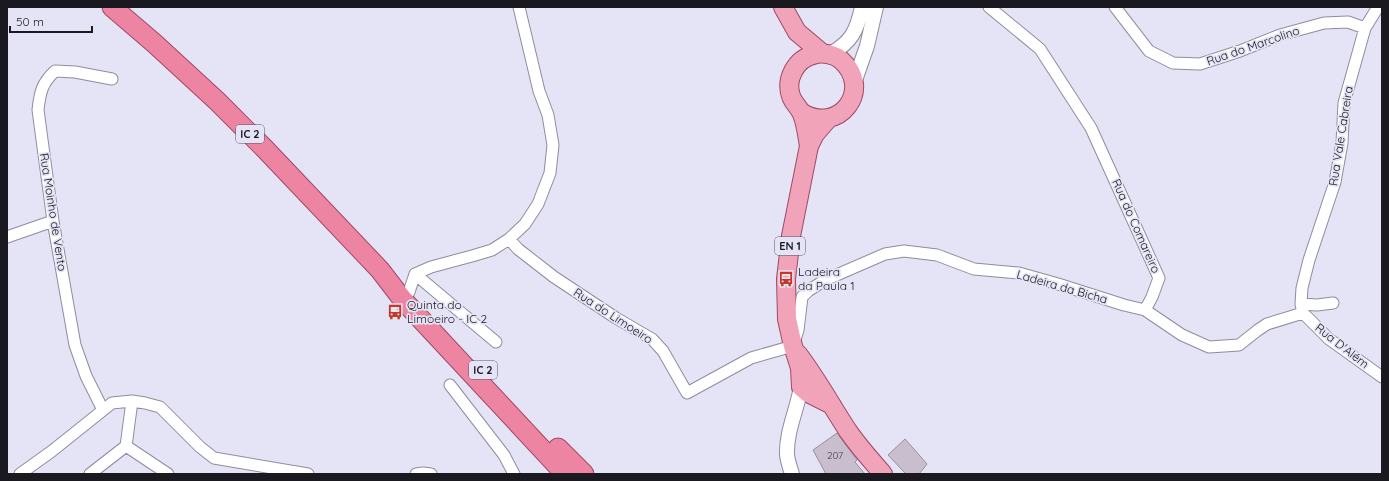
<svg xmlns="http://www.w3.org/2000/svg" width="1389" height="481" font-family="Quicksand,sans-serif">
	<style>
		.building { fill: #c9becd; stroke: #9a8f9e }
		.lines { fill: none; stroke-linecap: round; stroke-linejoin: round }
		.minor-casing { stroke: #8e8d9d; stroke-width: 13 }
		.tertiary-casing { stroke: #8e8d9d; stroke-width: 16 }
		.primary-casing { stroke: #9f4a65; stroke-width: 20 }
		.trunk-casing { stroke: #9f4a65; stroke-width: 21 }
		.minor { stroke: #fff; stroke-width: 11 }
		.tertiary { stroke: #fff; stroke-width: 14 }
		.primary { stroke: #f1a3b9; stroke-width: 18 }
		.trunk { stroke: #ec84a2; stroke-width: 19 }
		.labels { text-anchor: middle; stroke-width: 3.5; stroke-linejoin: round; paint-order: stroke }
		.number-label { font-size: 10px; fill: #45424a }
		.shield { fill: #e5e4f6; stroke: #565660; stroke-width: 1 }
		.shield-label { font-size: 11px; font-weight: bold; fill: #19191f }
		.street-label { font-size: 12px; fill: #19191f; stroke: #e5e4f6 }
		.poi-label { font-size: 12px; fill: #19191f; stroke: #e5e4f6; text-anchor: start }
	</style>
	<rect width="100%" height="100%" fill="#e5e4f6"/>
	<path class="building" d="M 837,433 L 857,460 L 855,462 L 865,474 L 826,474 L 813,450 Z
		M 905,439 L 927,464 L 919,474 L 906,474 L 888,455 Z"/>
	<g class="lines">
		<defs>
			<path id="minor" d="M 989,7 L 1040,49 L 1091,128 L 1159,278 L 1152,297 L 1145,310
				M 1115,7 L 1149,51 L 1173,63 L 1200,64 L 1240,51 L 1280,35 L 1324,23 L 1348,22 L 1365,28
				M 7,237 L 53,221
				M 509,239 L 518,249 L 554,277 L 616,318 L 652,339 L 663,351 L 687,393 L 751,358 L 793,346 L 798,330 L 802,297 L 808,291 L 825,280 L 885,254 L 904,251 L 937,255 L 974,269 L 1019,273 L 1058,284 L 1124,305 L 1145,310 L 1182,335 L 1209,347 L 1239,345 L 1258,330 L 1267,324 L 1303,313
				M 415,274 L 496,342
				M 409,292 L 415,274 L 431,267 L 472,256 L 492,250 L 509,239 L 525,224 L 538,204 L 550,173 L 553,145 L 548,115 L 539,91 L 519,7
				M 1301,304 L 1317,305 L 1333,303
				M 1303,313 L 1301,304 L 1302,288 L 1309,260 L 1335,182 L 1342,143 L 1344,103 L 1365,28 L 1378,7
				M 1303,313 L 1329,339 L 1382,377
				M 450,385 L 504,455 L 514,474
				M 103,410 L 86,376 L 75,345 L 53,221 L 38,110 C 40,92 42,83 55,71 L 75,72 L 112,79
				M 126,446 L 168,474
				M 20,474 L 52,451 L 112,403 L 132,401 L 145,403 L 160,407 L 200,447 L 214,458 L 308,474
				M 90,474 L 126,446 L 132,401
				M 416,474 L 423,473 L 431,474"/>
			<path id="tertiary" d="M 830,54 C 852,42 857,30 862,7
				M 854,83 L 867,46 L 876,7
				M 792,474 C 790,468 788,462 787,455 C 786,432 797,410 801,387 L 808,384"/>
			<path id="primary" d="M 783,7 L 797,32 L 822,53
				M 801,112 C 839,136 874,89 841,60 C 834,54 822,52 813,55 C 796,59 785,79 791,96 C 793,103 799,107 802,114 C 806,124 807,135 809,146
				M 829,118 L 815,134 L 809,146 L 791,236 L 786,279 L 787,319 L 793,346 L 800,368 L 801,387 L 808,393 L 832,405
				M 798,354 C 817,379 831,405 848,431 C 859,447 871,460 883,474"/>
			<path id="trunk" d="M 112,7 L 154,43 L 217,101 L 265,149 L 380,270 L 403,300 L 565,474
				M 558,448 L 584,474"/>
		</defs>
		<use href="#minor" class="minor-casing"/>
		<use href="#tertiary" class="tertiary-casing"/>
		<use href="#primary" class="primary-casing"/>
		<use href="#trunk" class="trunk-casing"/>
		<use href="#minor" class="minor"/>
		<use href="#tertiary" class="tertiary"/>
		<use href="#primary" class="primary"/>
		<use href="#trunk" class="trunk"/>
	</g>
	<defs>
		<symbol id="bus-bare" viewBox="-9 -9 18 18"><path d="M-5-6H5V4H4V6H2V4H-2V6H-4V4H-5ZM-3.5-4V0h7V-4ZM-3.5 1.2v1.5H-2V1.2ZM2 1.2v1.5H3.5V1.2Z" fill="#c43825" stroke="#e5e4f6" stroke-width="2.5" paint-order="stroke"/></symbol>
	</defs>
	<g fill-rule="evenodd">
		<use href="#bus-bare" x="775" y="268" width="22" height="22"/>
		<use href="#bus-bare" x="384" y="301" width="22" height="22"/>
	</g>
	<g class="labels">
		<g class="number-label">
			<text x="835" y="459">207</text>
		</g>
		<g class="shield">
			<rect x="236" y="125" width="28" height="18" rx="3"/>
			<rect x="775" y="237" width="30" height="18" rx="3"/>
			<rect x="469" y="361" width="28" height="18" rx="3"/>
		</g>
		<g class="shield-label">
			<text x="250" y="138">IC 2</text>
			<text x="790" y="250">EN 1</text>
			<text x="483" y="374">IC 2</text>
		</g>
		<g class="street-label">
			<text transform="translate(1253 46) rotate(-19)" y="4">Rua do Marcolino</text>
			<text transform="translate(1341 136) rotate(-81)" y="4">Rua Vale Cabreira</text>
			<text transform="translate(53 212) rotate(81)" y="4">Rua Moinho de Vento</text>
			<text transform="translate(1136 226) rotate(66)" y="4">Rua do Comareiro</text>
			<text transform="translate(1062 287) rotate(16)" y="4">Ladeira da Bicha</text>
			<text transform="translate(613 316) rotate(33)" y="4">Rua do Limoeiro</text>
			<text transform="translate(1342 346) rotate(38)" y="4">Rua D'Além</text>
		</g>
		<g class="poi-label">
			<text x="798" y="276">Ladeira<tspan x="798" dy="14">da Paula 1</tspan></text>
			<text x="407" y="309">Quinta do<tspan x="407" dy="14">Limoeiro - IC 2</tspan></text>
		</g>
	</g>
	<rect width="1389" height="481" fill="none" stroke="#19191f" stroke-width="16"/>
	<path d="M10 26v6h82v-6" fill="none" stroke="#19191f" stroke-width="2"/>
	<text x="16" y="26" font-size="12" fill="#19191f" stroke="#e5e4f6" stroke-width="3" paint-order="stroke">50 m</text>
</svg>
